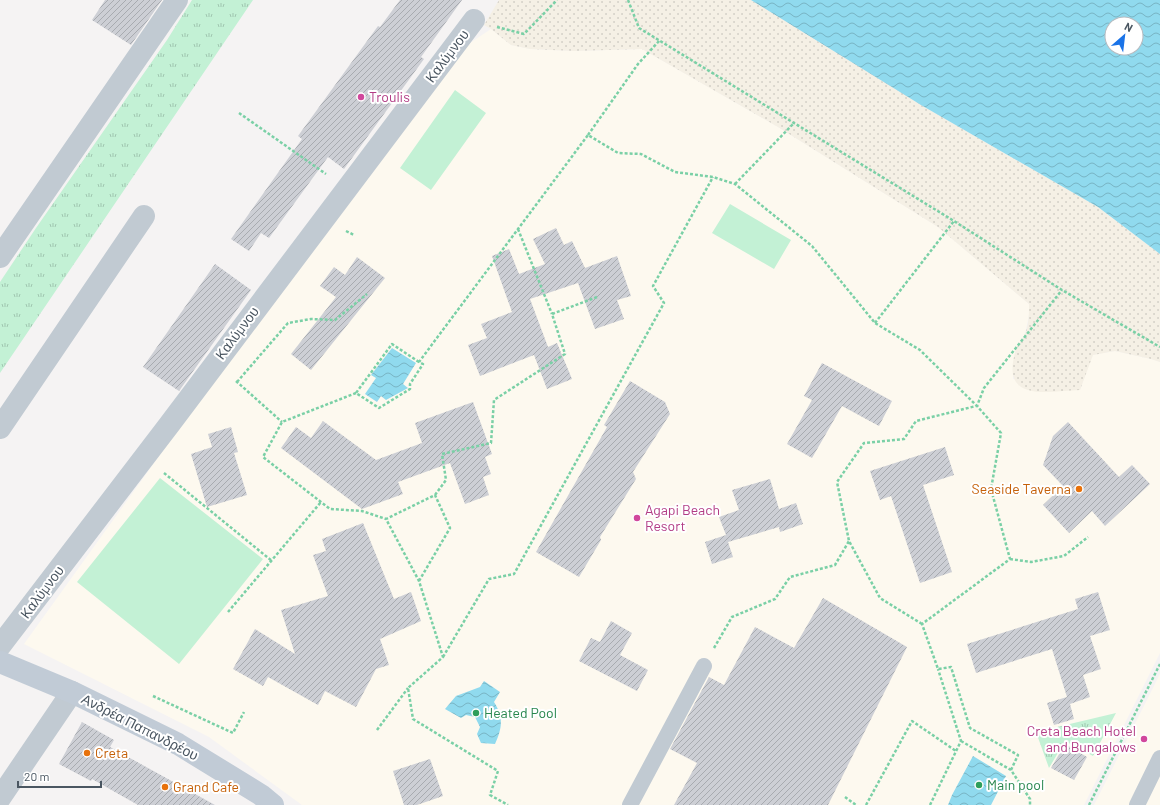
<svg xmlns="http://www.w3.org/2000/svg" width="1160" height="805" font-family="Barlow,sans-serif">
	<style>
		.commercial { fill: #fdf9ef }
		.grass { fill: url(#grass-tufts) }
		.sand { fill: url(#sand-dots) }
		.garden { fill: #c3f1d5 }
		.water { fill: url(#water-waves); fill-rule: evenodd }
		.building { fill: url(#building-hatch) }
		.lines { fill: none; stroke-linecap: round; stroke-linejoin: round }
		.path { stroke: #7ad0a6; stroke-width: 2.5; stroke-dasharray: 3 2; stroke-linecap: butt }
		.service { stroke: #c1cad2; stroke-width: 16 }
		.minor { stroke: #c1cad2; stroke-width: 22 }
		.secondary { stroke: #c1cbd6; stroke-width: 22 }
		.hotel-dot { fill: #d1479c; stroke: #fff; stroke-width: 1.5 }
		.food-dot { fill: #e8710a; stroke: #fff; stroke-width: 1.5 }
		.leisure-dot { fill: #2e9e5b; stroke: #fff; stroke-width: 1.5 }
		.labels { text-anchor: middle; stroke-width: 4; stroke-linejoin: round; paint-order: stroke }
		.street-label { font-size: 14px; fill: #4a5661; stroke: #fff }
		.hotel-label { font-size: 14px; fill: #b23c85; stroke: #fff; text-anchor: start }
		.food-label { font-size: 14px; fill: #c56008; stroke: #fff; text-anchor: start }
		.leisure-label { font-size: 14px; fill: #27864d; stroke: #fff; text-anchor: start }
	</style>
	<defs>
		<pattern id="grass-tufts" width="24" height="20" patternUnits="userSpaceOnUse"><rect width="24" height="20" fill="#c3f1d5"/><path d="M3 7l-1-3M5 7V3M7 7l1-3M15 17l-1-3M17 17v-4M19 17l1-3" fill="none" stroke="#a0c6b0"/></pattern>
		<pattern id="sand-dots" width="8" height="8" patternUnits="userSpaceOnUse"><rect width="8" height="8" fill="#f5f0e5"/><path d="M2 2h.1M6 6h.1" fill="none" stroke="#d4d0c7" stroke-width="1.8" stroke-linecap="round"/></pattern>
		<pattern id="water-waves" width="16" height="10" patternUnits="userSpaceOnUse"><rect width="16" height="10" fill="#90daee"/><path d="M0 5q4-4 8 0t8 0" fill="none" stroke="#78b4c4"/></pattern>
		<pattern id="building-hatch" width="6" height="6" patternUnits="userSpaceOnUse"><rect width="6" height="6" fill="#cdcfd5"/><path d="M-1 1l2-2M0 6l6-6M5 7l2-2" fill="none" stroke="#a8abb0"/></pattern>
	</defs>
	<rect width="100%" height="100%" fill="#f5f3f3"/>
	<path class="commercial" d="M 491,29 L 511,45 L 530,49 L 574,51 L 642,49 L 778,127 L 938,227 L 1029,304 L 1029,315 L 1025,334 L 1015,352 L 1013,369 L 1013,379 L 1080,390 L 1092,355 L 1115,351 L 1151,359 L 1160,362 L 1160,653 L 1084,805 L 302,805 L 209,737 L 24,644 L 349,192 L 461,49 Z
		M 1160,674 L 1160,805 L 1094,805 Z"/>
	<path class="grass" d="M 192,0 L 253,0 L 0,373 L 0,282 L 36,228 L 167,40 Z
		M 1116,713 L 1093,756 L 1065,741 L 1049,768 L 1036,732 Z"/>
	<path class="sand" d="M 499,0 L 751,0 L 921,105 L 1098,207 L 1160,254 L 1160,362 L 1151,359 L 1115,351 L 1093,355 L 1080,390 C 1049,391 1001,403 1015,353 C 1016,346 1022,340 1025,334 C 1029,324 1029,314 1029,304 L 938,227 L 778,127 L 642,49 L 574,51 L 530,49 L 511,45 L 491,29 L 484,25 Z"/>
	<path class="garden" d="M 455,90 L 486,113 L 431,190 L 400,168 Z
		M 730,204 L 791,240 L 774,269 L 712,233 Z
		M 160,478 L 263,559 L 179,664 L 77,582 Z"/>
	<path class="water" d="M 751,0 L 1160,0 L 1160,254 L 1098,207 L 921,105 ZM 1112,24 L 1136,24 L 1136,48 L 1112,48 Z
		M 392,348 L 416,363 L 403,384 L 408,388 L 386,400 L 381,396 L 377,402 L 365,394 L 376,378 L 371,375 Z
		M 484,681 L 500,692 L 494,702 C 504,718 502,728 495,744 L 481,743 L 477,734 L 480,727 L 475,717 L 466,715 L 461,718 L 445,709 L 456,696 L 480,687 Z
		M 973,756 L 1006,776 L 991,805 L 948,805 L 952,795 Z"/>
	<path class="building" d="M 105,0 L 162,0 L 131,45 L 92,20 Z
		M 400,0 L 462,0 L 421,57 L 424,59 L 344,169 L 328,157 L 269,238 L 261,233 L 249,251 L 231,239 L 302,139 L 298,136 L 378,26 L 380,27 Z
		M 556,228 L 564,245 L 572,241 L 585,268 L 617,256 L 631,296 L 617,300 L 624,319 L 595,329 L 578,283 L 530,299 L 548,347 L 557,343 L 572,379 L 547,389 L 534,355 L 480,376 L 468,345 L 487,338 L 481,324 L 512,312 L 492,256 L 509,249 L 519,274 L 545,264 L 533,239 Z
		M 357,257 L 385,278 L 311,370 L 291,354 L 336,297 L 320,286 L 334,267 L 345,275 Z
		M 215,264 L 251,290 L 179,391 L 143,367 Z
		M 822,363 L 892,401 L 879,426 L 842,406 L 812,458 L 787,444 L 812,400 L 804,396 Z
		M 630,381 L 665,402 L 670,414 L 633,472 L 636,479 L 600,537 L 601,540 L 579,577 L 536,552 L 607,427 L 604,425 Z
		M 473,402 L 492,454 L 485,457 L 491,474 L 483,477 L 489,495 L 465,504 L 450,463 L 398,482 L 403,494 L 362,509 L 281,448 L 296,427 L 311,438 L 323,421 L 376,460 L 422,443 L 415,423 Z
		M 1068,422 L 1119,477 L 1132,465 L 1150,484 L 1105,526 L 1092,511 L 1069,533 L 1043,505 L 1063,486 L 1043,465 L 1053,436 Z
		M 231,427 L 238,452 L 234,453 L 247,495 L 207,507 L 191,454 L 212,447 L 208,434 Z
		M 945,447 L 954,475 L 923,485 L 952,572 L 920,583 L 891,496 L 880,500 L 870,471 Z
		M 770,479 L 779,509 L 796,503 L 803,524 L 780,532 L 779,527 L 728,542 L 733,557 L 712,564 L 705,542 L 726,535 L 719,517 L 739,510 L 732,490 Z
		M 363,523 L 394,599 L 411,592 L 421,621 L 380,639 L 389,665 L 376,669 L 356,707 L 325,691 L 318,705 L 268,677 L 263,686 L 233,669 L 255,629 L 295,654 L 281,610 L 328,596 L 313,555 L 326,551 L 322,539 Z
		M 1098,592 L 1110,630 L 1090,636 L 1101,669 L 1083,675 L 1090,697 L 1070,704 L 1074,719 L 1054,725 L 1047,703 L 1067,697 L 1052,649 L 976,673 L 967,644 L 1078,609 L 1075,599 Z
		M 823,598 L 907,647 L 828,805 L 674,805 L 697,763 L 670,749 L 709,677 L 724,685 L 755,627 L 794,648 Z
		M 611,621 L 632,633 L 620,655 L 648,670 L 637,691 L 579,661 L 591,638 L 600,642 Z
		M 82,722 L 114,740 L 110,747 L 215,805 L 138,805 L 92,779 L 91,781 L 59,764 Z
		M 1065,744 L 1087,757 L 1074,780 L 1051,768 Z
		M 430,759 L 443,796 L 417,805 L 404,805 L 393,771 Z"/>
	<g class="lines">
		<path class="path" d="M 628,0 L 639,28 L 954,221 L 1062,290 L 1160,347
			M 497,27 L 524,34 L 557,0
			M 239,113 L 326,174
			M 588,135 L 638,64 L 660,40
			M 735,184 L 794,123
			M 518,229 L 552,314
			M 346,231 L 354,235
			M 875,323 L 954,221
			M 419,362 L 392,344 L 356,393 L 379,408 L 410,389 L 410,384 L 423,364 L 419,362 L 588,135 L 618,153 L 641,154 L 675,172 L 713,177 L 735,184 L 812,246 L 875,323 L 920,350 L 977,406
			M 236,381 L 282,422
			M 237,382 L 288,323 L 311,319 L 335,320 L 367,294
			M 356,393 L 282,422 L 263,457 L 330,509 L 362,511 L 386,519
			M 164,473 L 272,561
			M 435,495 L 446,480 L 442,454 L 491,443 L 494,400 L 565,354 L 552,314 L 597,297
			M 1010,559 L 1031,562 L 1064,556 L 1088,537
			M 419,581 L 450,528 L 435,495 L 386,519 L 419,581 L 443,657 L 408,688 L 413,719 L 498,771 L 490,795 L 508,805
			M 228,612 L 321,502
			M 922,624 L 880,598 L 849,541 L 837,482 L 864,443 L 904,439 L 916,421 L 976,406
			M 714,648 L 732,617 L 775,599 L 790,577 L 835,565 L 849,541
			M 443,657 L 489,579 L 514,574 L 664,303 L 653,286 L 713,177
			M 153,696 L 233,733 L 244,712
			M 377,730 L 408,688
			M 961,741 L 1011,770 L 1030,799 L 1030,805
			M 1011,770 L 1018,755 L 970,728 L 951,667 L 938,669 L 922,624 L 1010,559 L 991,489 L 1001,433 L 977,406 L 984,388 L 1062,290
			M 845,797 L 856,805
			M 866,805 L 912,721 L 956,751
			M 930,805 L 961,741 L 938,669
			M 1089,805 L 1160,664"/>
		<path class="service" d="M 630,805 L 704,666
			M 1137,805 L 1160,758"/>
		<path class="minor" d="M 0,257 L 177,0
			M 0,428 L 144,216
			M 0,646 L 169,425 L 474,20
			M 0,798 L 72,692"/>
		<path class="secondary" d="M 0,662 L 72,692 L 178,744 L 261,795 L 273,805"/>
	</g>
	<g class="hotel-dot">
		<circle cx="361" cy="97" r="4"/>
		<circle cx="637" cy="518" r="4"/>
		<circle cx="1144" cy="739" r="4"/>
	</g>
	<g class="food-dot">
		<circle cx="1079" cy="489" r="4"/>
		<circle cx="87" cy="753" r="4"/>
		<circle cx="165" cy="787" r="4"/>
	</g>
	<g class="leisure-dot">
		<circle cx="476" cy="713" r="4"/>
		<circle cx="979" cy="785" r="4"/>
	</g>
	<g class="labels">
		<g class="street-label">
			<text transform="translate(447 56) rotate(-53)" y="5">Καλύμνου</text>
			<text transform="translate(237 333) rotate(-53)" y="5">Καλύμνου</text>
			<text transform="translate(42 592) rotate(-53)" y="5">Καλύμνου</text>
			<text transform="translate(140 727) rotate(27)" y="5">Ανδρέα Παπανδρέου</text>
		</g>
		<g class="hotel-label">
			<text x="369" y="102">Troulis</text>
			<text x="645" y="515">Agapi Beach<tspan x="645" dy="16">Resort</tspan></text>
			<text x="1136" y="736" text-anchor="end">Creta Beach Hotel<tspan x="1136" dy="16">and Bungalows</tspan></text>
		</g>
		<g class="food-label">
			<text x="1071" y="494" text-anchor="end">Seaside Taverna</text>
			<text x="95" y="758">Creta</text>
			<text x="173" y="792">Grand Cafe</text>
		</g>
		<g class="leisure-label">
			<text x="484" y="718">Heated Pool</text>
			<text x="987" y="790">Main pool</text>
		</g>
	</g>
	<g transform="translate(1124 36) rotate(28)"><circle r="19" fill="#ffffff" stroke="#b7bbc0"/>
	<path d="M0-3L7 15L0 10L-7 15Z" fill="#1a73e8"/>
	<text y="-6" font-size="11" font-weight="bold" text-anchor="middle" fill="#4a5661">N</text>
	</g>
	<path d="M18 781v6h83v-6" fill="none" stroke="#4a5661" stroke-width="2"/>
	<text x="24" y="781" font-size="12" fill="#4a5661" stroke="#ffffff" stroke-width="3" paint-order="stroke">20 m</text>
</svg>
